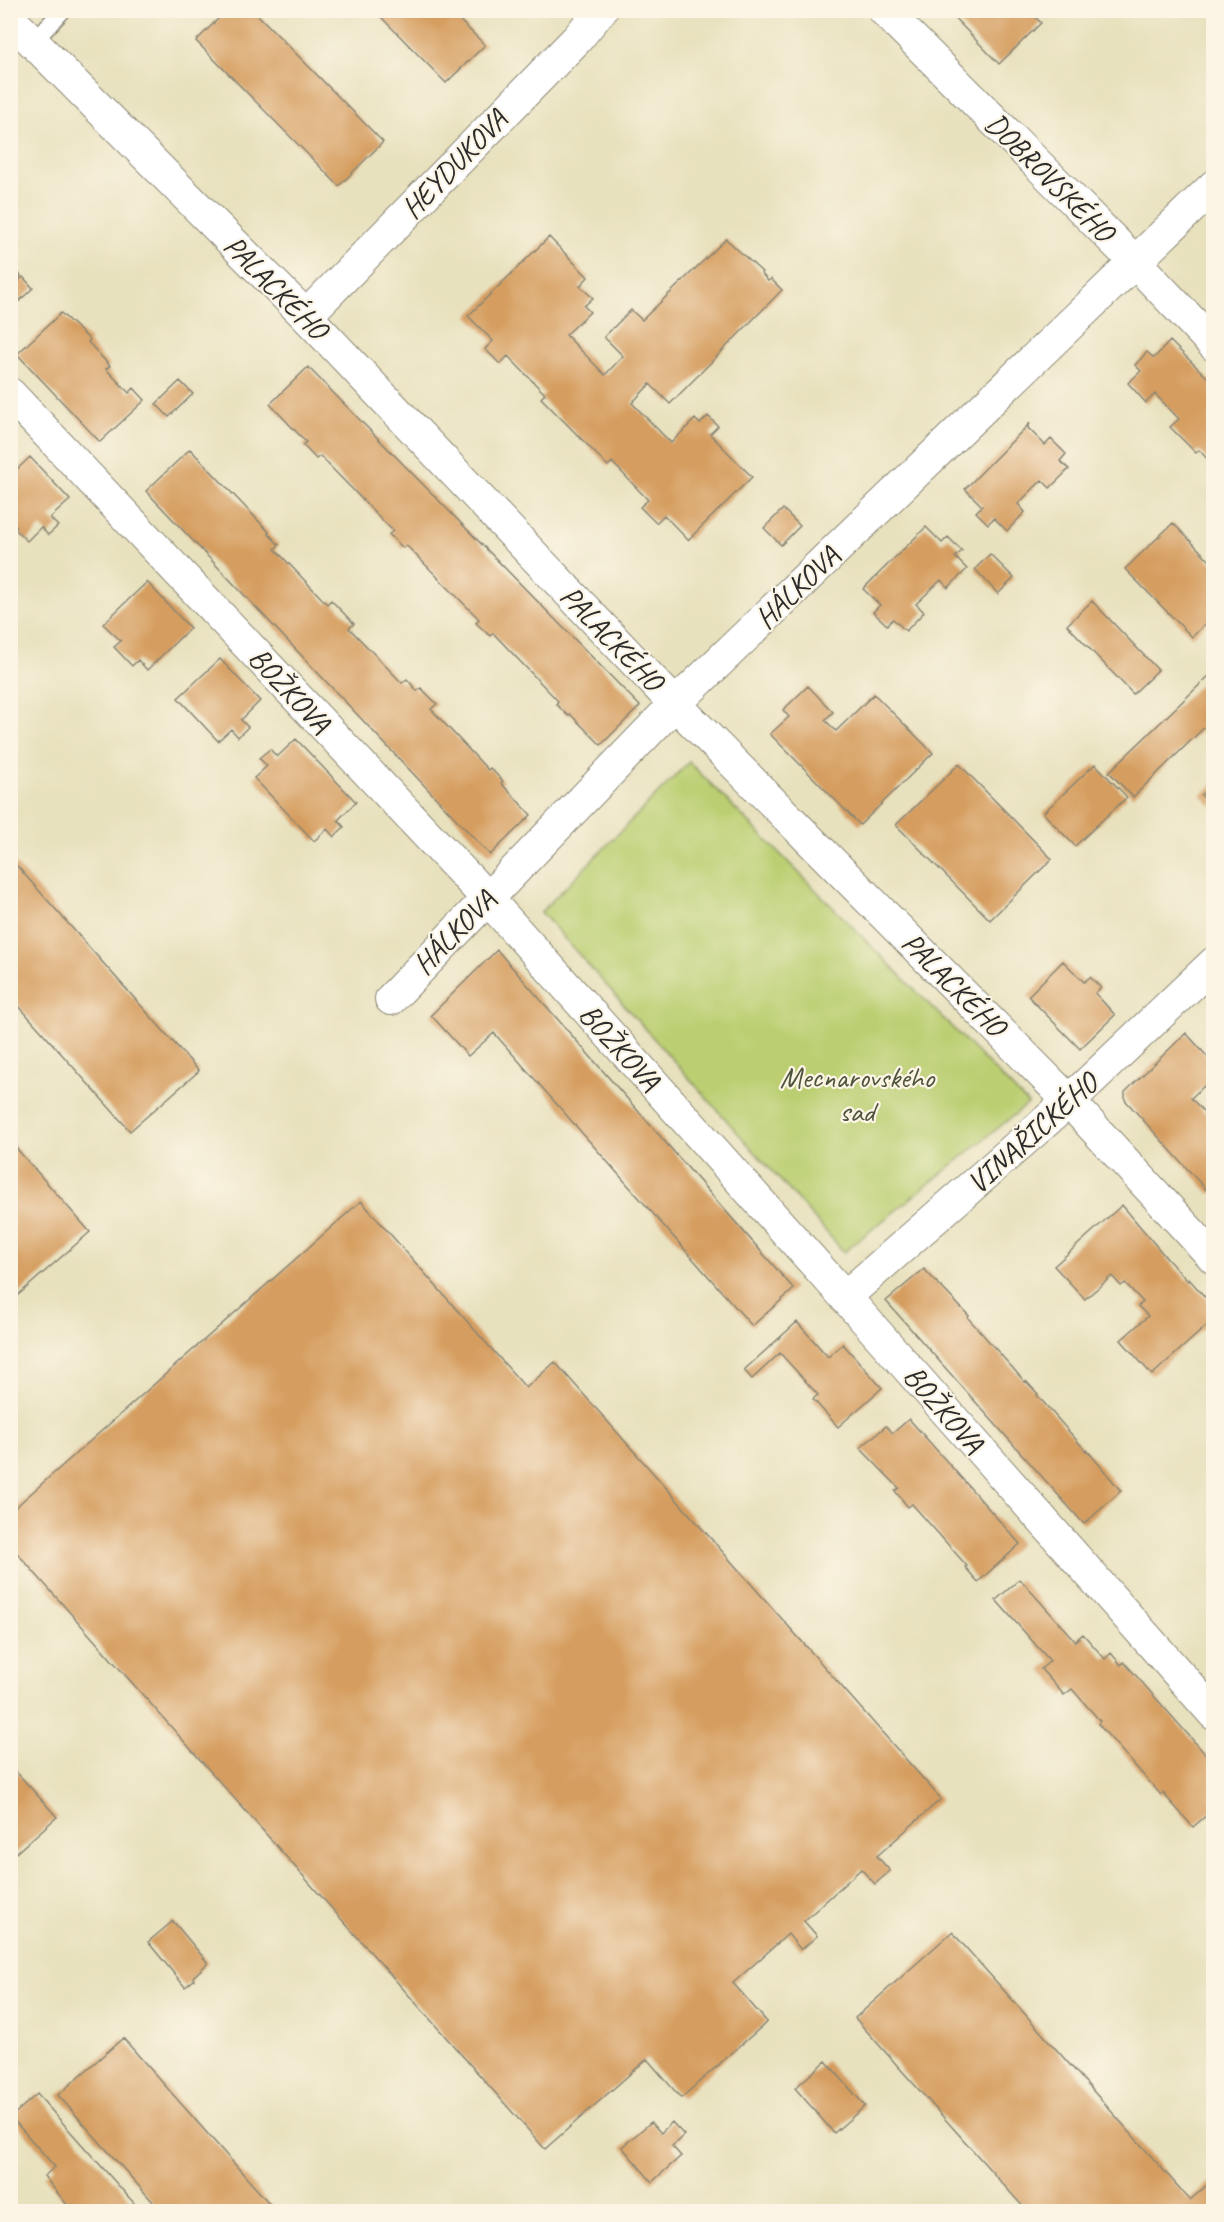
<svg xmlns="http://www.w3.org/2000/svg" width="1224" height="2222" font-family="Caveat,sans-serif">
	<style>
		.green { fill: #bbcf72; stroke: #737d4e; stroke-width: 1.5 }
		.building { fill: #d59d5e }
		.lines { fill: none; stroke-linecap: round; stroke-linejoin: round }
		.lane-casing { stroke: #8a8674; stroke-width: 19 }
		.street-casing { stroke: #8a8674; stroke-width: 34 }
		.lane { stroke: #fff; stroke-width: 16 }
		.street { stroke: #fff; stroke-width: 32 }
		.labels { text-anchor: middle; stroke-width: 4.5; stroke-linejoin: round; paint-order: stroke }
		.street-label { font-size: 30px; fill: #2b2b2b; stroke: #fcf5e5 }
		.park-label { font-size: 30px; fill: #4f543d; stroke: #fcf5e5 }
	</style>
	<rect width="100%" height="100%" fill="#fcf5e5"/>
	<filter id="ink" filterUnits="userSpaceOnUse"><feTurbulence type="fractalNoise" baseFrequency=".0167" numOctaves="2"/><feDisplacementMap in="SourceGraphic" scale="12" xChannelSelector="R" yChannelSelector="G"/><feConvolveMatrix kernelMatrix="1 2 1 2 8 2 1 2 1" color-interpolation-filters="sRGB"/></filter>
	<filter id="wash" filterUnits="userSpaceOnUse"><feTurbulence type="fractalNoise" baseFrequency=".008" numOctaves="4" result="noise"/><feDisplacementMap in="SourceGraphic" scale="24" xChannelSelector="R" yChannelSelector="G"/><feGaussianBlur stdDeviation="1.35" result="paint"/><feColorMatrix in="noise" values="0 0 0 0 0 0 0 0 0 0 0 0 0 0 0 0 0 1.4 0 .05"/><feComposite in="paint" operator="in"/></filter>
	<g filter="url(#wash)">
		<rect width="100%" height="100%" fill="#e8e1be"/>
		<path class="green" d="M 689,762 L 1028,1104 L 844,1252 L 541,912 Z"/>
		<g id="blocks">
			<path class="building" d="M 227,10 L 253,10 L 383,142 L 339,186 L 196,41 Z
				M 385,10 L 449,10 L 485,45 L 446,83 L 380,16 Z
				M 947,10 L 1029,10 L 1041,23 L 999,64 Z
				M 549,237 L 588,277 L 580,286 L 593,298 L 584,306 L 590,312 L 566,335 L 605,375 L 623,356 L 604,337 L 631,310 L 642,320 L 726,239 L 762,272 L 761,273 L 768,281 L 771,279 L 782,290 L 670,404 L 650,384 L 632,403 L 671,443 L 695,419 L 700,424 L 708,416 L 718,426 L 710,434 L 752,477 L 688,540 L 664,515 L 656,523 L 640,507 L 648,500 L 612,462 L 608,466 L 541,398 L 545,394 L 508,356 L 500,364 L 485,349 L 493,341 L 468,316 Z
				M 10,264 L 21,276 L 10,286 Z
				M 23,277 L 33,288 L 12,308 L 10,288 Z
				M 61,313 L 90,340 L 88,342 L 110,366 L 106,369 L 129,393 L 134,388 L 145,400 L 100,442 L 17,354 Z
				M 1170,341 L 1214,384 L 1214,466 L 1199,450 L 1196,453 L 1170,427 L 1179,419 L 1155,394 L 1146,403 L 1128,383 L 1141,371 L 1135,365 L 1147,352 L 1154,358 Z
				M 308,367 L 640,706 L 601,745 L 570,714 L 568,716 L 556,704 L 558,701 L 493,633 L 490,636 L 476,623 L 479,619 L 406,545 L 403,548 L 389,534 L 393,531 L 320,456 L 316,459 L 303,445 L 306,442 L 270,404 Z
				M 180,381 L 193,394 L 169,417 L 156,404 Z
				M 1030,423 L 1028,428 L 1045,445 L 1051,439 L 1066,454 L 1060,461 L 1069,469 L 1050,488 L 1042,480 L 1018,504 L 1025,512 L 1007,531 L 994,518 L 988,524 L 976,512 L 982,506 L 965,489 Z
				M 190,449 L 269,532 L 268,533 L 279,545 L 275,549 L 327,604 L 331,600 L 354,624 L 349,628 L 402,683 L 407,679 L 417,691 L 421,688 L 437,704 L 431,709 L 488,770 L 490,768 L 503,781 L 501,783 L 531,815 L 490,855 L 146,491 Z
				M 30,457 L 70,500 L 50,518 L 58,526 L 48,535 L 41,527 L 27,541 L 15,529 L 17,527 L 10,520 L 10,476 Z
				M 783,509 L 800,526 L 781,545 L 764,528 Z
				M 1173,523 L 1214,565 L 1214,615 L 1192,637 L 1125,569 Z
				M 926,527 L 942,543 L 948,537 L 962,551 L 955,557 L 967,569 L 948,588 L 941,580 L 916,604 L 924,612 L 906,631 L 893,619 L 887,625 L 873,612 L 880,605 L 863,589 Z
				M 990,554 L 1014,578 L 998,594 L 975,569 Z
				M 147,582 L 190,628 L 147,670 L 138,660 L 132,666 L 114,647 L 121,641 L 103,624 Z
				M 1092,601 L 1158,670 L 1133,694 L 1067,625 Z
				M 220,659 L 260,701 L 241,720 L 248,727 L 238,737 L 231,729 L 218,741 L 178,698 Z
				M 1214,671 L 1214,718 L 1133,797 L 1109,772 Z
				M 808,686 L 833,712 L 825,720 L 836,731 L 874,694 L 933,753 L 860,825 L 770,734 L 789,717 L 783,710 Z
				M 296,739 L 356,802 L 338,820 L 344,827 L 334,837 L 327,829 L 314,841 L 254,778 L 267,766 L 259,758 L 270,749 L 277,757 Z
				M 959,764 L 1052,859 L 990,920 L 896,825 Z
				M 1095,764 L 1127,797 L 1075,846 L 1043,813 Z
				M 1214,783 L 1214,808 L 1201,795 Z
				M 10,858 L 199,1071 L 130,1131 L 10,996 Z
				M 497,950 L 794,1289 L 752,1326 L 494,1033 L 468,1056 L 431,1015 Z
				M 1063,961 L 1084,982 L 1090,977 L 1101,988 L 1095,993 L 1115,1015 L 1080,1049 L 1028,996 Z
				M 1186,1033 L 1214,1064 L 1214,1088 L 1209,1092 L 1204,1086 L 1191,1098 L 1205,1113 L 1210,1108 L 1214,1111 L 1214,1190 L 1210,1194 L 1125,1100 L 1125,1092 Z
				M 10,1141 L 90,1232 L 10,1302 Z
				M 361,1201 L 526,1388 L 555,1362 L 941,1799 L 877,1856 L 890,1871 L 875,1884 L 861,1869 L 804,1921 L 817,1936 L 801,1950 L 788,1934 L 733,1983 L 767,2022 L 681,2098 L 647,2059 L 545,2149 L 10,1545 L 10,1512 Z
				M 1122,1205 L 1169,1261 L 1188,1281 L 1189,1279 L 1214,1307 L 1214,1319 L 1152,1375 L 1121,1340 L 1148,1316 L 1138,1306 L 1143,1302 L 1125,1283 L 1121,1286 L 1112,1276 L 1085,1299 L 1054,1266 Z
				M 924,1269 L 969,1316 L 968,1318 L 1025,1382 L 1026,1381 L 1038,1394 L 1037,1395 L 1086,1451 L 1087,1450 L 1121,1491 L 1084,1524 L 886,1301 Z
				M 797,1322 L 828,1357 L 843,1344 L 882,1388 L 838,1427 L 813,1399 L 818,1395 L 780,1353 L 752,1379 L 744,1370 Z
				M 909,1419 L 1020,1544 L 978,1582 L 965,1567 L 967,1566 L 912,1504 L 908,1507 L 895,1491 L 899,1488 L 860,1448 L 886,1426 L 893,1433 Z
				M 1020,1579 L 1075,1641 L 1083,1634 L 1105,1659 L 1111,1653 L 1121,1665 L 1124,1662 L 1214,1764 L 1214,1809 L 1193,1827 L 1163,1793 L 1161,1795 L 1098,1724 L 1100,1721 L 1072,1689 L 1064,1695 L 1041,1669 L 1050,1661 L 996,1600 Z
				M 10,1765 L 57,1817 L 10,1858 Z
				M 173,1921 L 208,1963 L 193,1977 L 194,1980 L 185,1987 L 148,1942 Z
				M 952,1932 L 1190,2200 L 1214,2179 L 1214,2211 L 1027,2211 L 855,2018 Z
				M 123,2038 L 276,2211 L 161,2211 L 58,2095 Z
				M 826,2061 L 865,2106 L 834,2133 L 795,2088 Z
				M 37,2094 L 141,2211 L 72,2211 L 44,2176 L 55,2167 L 11,2117 Z
				M 651,2122 L 661,2133 L 672,2122 L 684,2135 L 672,2146 L 681,2156 L 652,2182 L 622,2147 Z"/>
		</g>
	</g>
	<g filter="url(#ink)">
		<use href="#blocks" fill-opacity="0" stroke="#8a8674" stroke-width="1.5"/>
		<g class="lines">
			<defs>
				<path id="lane" d="M 33,42 L 63,10"/>
				<path id="street" d="M 884,10 L 1135,262 L 1214,345
					M 10,19 L 306,316 L 675,704 L 1069,1101 L 1214,1258
					M 306,316 L 577,39 L 601,10
					M 10,394 L 487,898 L 845,1297 L 1214,1714
					M 391,999 L 675,704 L 1214,186
					M 845,1297 L 1069,1101 L 1214,963"/>
			</defs>
			<use href="#lane" class="lane-casing"/>
			<use href="#street" class="street-casing"/>
			<use href="#lane" class="lane"/>
			<use href="#street" class="street"/>
		</g>
	</g>
	<g class="labels">
		<g class="street-label">
			<text transform="translate(454 164) rotate(-46)" y="10">HEYDUKOVA</text>
			<text transform="translate(1050 177) rotate(45)" y="10">DOBROVSKÉHO</text>
			<text transform="translate(276 287) rotate(45)" y="10">PALACKÉHO</text>
			<text transform="translate(797 587) rotate(-44)" y="10">HÁLKOVA</text>
			<text transform="translate(612 638) rotate(46)" y="10">PALACKÉHO</text>
			<text transform="translate(290 690) rotate(47)" y="10">BOŽKOVA</text>
			<text transform="translate(454 932) rotate(-46)" y="10">HÁLKOVA</text>
			<text transform="translate(954 984) rotate(45)" y="10">PALACKÉHO</text>
			<text transform="translate(620 1047) rotate(48)" y="10">BOŽKOVA</text>
			<text transform="translate(1032 1133) rotate(-42)" y="10">VINAŘICKÉHO</text>
			<text transform="translate(944 1409) rotate(49)" y="10">BOŽKOVA</text>
		</g>
		<g class="park-label">
			<text x="857" y="1087">Mecnarovského<tspan x="857" dy="34">sad</tspan></text>
		</g>
	</g>
	<rect width="1224" height="2222" fill="none" stroke="#fcf5e5" stroke-width="36"/>
</svg>
